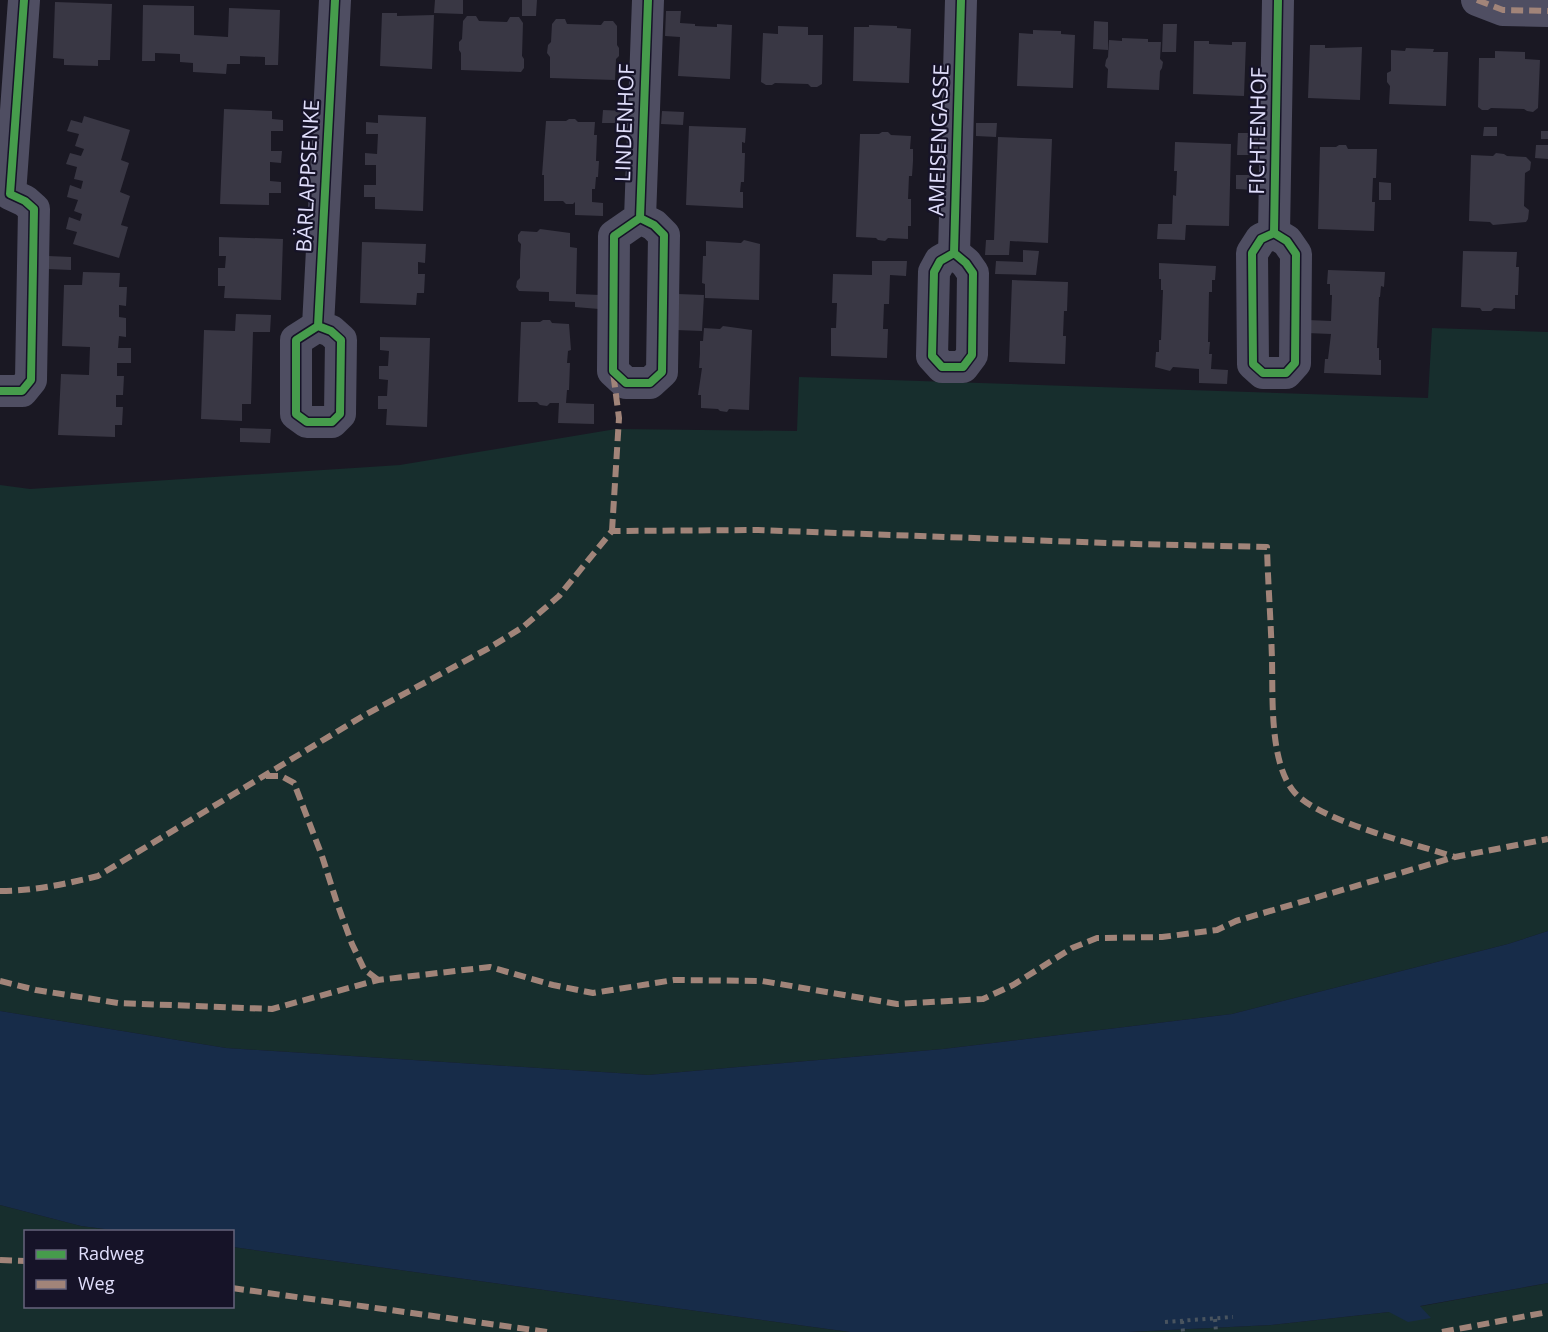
<svg xmlns="http://www.w3.org/2000/svg" width="1548" height="1332" font-family="'Open Sans',sans-serif">
	<style>
		.green { fill: #172e2d }
		.water { fill: #172c49 }
		.building { fill: #393744 }
		.lines { fill: none; stroke-linecap: round; stroke-linejoin: round }
		.path { stroke: #49545f; stroke-width: 4; stroke-dasharray: 3 4.5; stroke-linecap: butt }
		.minor { stroke: #4f4e62; stroke-width: 32 }
		.quiet { stroke: #a18479; stroke-width: 6; stroke-dasharray: 12 6; stroke-linecap: butt }
		.cycleway-casing { stroke: #161328; stroke-width: 11 }
		.cycleway { stroke: #469c4c; stroke-width: 8 }
		.labels { text-anchor: middle; stroke-width: 4.5; stroke-linejoin: round; paint-order: stroke }
		.street-label { font-size: 21px; fill: #e0defb; stroke: #161328 }
	</style>
	<rect width="100%" height="100%" fill="#1a1823"/>
	<path class="green" d="M 1432,328 L 1548,332 L 1548,931 L 1508,944 L 1232,1014 L 943,1049 L 648,1075 L 226,1048 L 0,1011 L 0,485 L 30,489 L 400,465 L 616,429 L 797,431 L 799,377 L 1428,398 Z
		M 0,1205 L 81,1226 L 120,1231 L 26,1232 L 26,1306 L 232,1306 L 233,1247 L 850,1332 L 0,1332 Z
		M 1548,1283 L 1548,1332 L 1128,1332 L 1271,1325 L 1389,1312 Z"/>
	<path class="water" d="M 1548,931 L 1548,1283 L 1420,1306 L 1431,1318 L 1408,1322 L 1389,1312 L 1271,1325 L 1128,1332 L 850,1332 L 233,1247 L 232,1232 L 120,1231 L 81,1226 L 0,1205 L 0,1011 L 226,1048 L 648,1075 L 943,1049 L 1232,1014 L 1508,944 Z"/>
	<path class="building" d="M 435,0 L 463,0 L 463,14 L 434,13 Z
		M 522,0 L 537,0 L 536,16 L 522,16 Z
		M 55,2 L 112,4 L 110,60 L 98,60 L 98,66 L 64,65 L 64,59 L 53,58 Z
		M 143,5 L 194,6 L 194,35 L 228,37 L 229,8 L 280,10 L 278,65 L 265,65 L 265,57 L 240,56 L 240,64 L 227,64 L 226,74 L 210,73 L 193,72 L 193,63 L 180,62 L 180,54 L 155,53 L 155,61 L 142,61 Z
		M 666,11 L 681,11 L 680,23 L 695,24 L 695,26 L 717,27 L 717,24 L 732,25 L 730,79 L 678,76 L 680,37 L 665,36 Z
		M 382,13 L 397,13 L 397,16 L 434,15 L 432,69 L 380,66 Z
		M 467,16 L 476,16 L 479,21 L 507,22 L 510,17 L 519,17 L 523,23 L 522,56 L 524,59 L 524,68 L 521,72 L 461,70 L 461,53 L 459,50 L 459,42 L 462,39 L 463,21 Z
		M 556,19 L 565,19 L 567,24 L 601,25 L 604,21 L 613,21 L 617,26 L 617,45 L 619,48 L 619,56 L 616,59 L 615,80 L 550,78 L 550,57 L 547,53 L 548,45 L 551,42 L 552,24 Z
		M 1094,21 L 1108,22 L 1108,50 L 1093,49 Z
		M 1163,24 L 1177,24 L 1176,52 L 1162,52 Z
		M 869,25 L 897,26 L 897,28 L 911,29 L 909,83 L 853,81 L 854,27 L 869,27 Z
		M 778,26 L 808,27 L 808,35 L 823,35 L 822,84 L 817,87 L 811,87 L 808,84 L 775,83 L 772,85 L 766,85 L 761,82 L 763,33 L 778,34 Z
		M 1033,30 L 1061,31 L 1061,34 L 1075,35 L 1073,88 L 1017,86 L 1019,33 L 1033,34 Z
		M 1122,38 L 1148,39 L 1148,42 L 1161,42 L 1160,59 L 1163,62 L 1162,68 L 1160,71 L 1159,90 L 1107,88 L 1108,69 L 1105,66 L 1106,60 L 1108,57 L 1109,40 L 1122,41 Z
		M 1194,41 L 1209,41 L 1209,44 L 1232,45 L 1232,42 L 1246,42 L 1244,96 L 1193,94 Z
		M 1310,45 L 1325,45 L 1325,48 L 1362,47 L 1360,100 L 1308,98 Z
		M 1406,48 L 1434,49 L 1433,52 L 1448,52 L 1446,106 L 1389,104 L 1390,86 L 1387,82 L 1387,73 L 1391,71 L 1391,50 L 1405,51 Z
		M 1495,51 L 1525,52 L 1525,59 L 1540,60 L 1538,108 L 1533,112 L 1527,111 L 1524,109 L 1491,108 L 1488,110 L 1482,110 L 1478,107 L 1479,58 L 1495,58 Z
		M 224,109 L 272,111 L 272,119 L 283,120 L 283,131 L 271,131 L 271,151 L 282,151 L 281,163 L 270,162 L 270,181 L 281,182 L 281,193 L 269,193 L 269,205 L 220,204 Z
		M 603,110 L 627,111 L 627,123 L 602,123 Z
		M 662,111 L 684,112 L 683,125 L 661,124 Z
		M 378,115 L 426,117 L 423,211 L 375,209 L 375,197 L 364,197 L 364,185 L 376,185 L 376,165 L 365,165 L 365,153 L 377,154 L 378,134 L 366,134 L 366,122 L 378,123 Z
		M 84,116 L 130,130 L 121,160 L 129,163 L 120,192 L 130,196 L 121,225 L 128,227 L 119,258 L 73,244 L 77,232 L 66,229 L 69,217 L 80,221 L 82,214 L 74,211 L 78,200 L 67,197 L 70,185 L 81,189 L 83,181 L 74,179 L 77,167 L 66,164 L 70,153 L 81,156 L 84,149 L 75,146 L 79,134 L 67,131 L 71,120 L 82,123 Z
		M 569,119 L 575,119 L 578,122 L 595,122 L 594,135 L 597,135 L 596,161 L 599,161 L 598,177 L 596,177 L 595,189 L 592,189 L 592,202 L 603,203 L 603,216 L 575,215 L 575,202 L 573,204 L 566,204 L 563,201 L 544,201 L 544,175 L 542,175 L 546,121 L 566,121 Z
		M 976,123 L 997,123 L 996,137 L 976,136 Z
		M 689,126 L 746,128 L 745,143 L 742,142 L 742,153 L 745,153 L 744,182 L 741,182 L 740,192 L 743,192 L 743,208 L 686,205 Z
		M 1484,127 L 1497,127 L 1497,136 L 1483,136 Z
		M 1541,131 L 1548,131 L 1548,139 L 1541,139 Z
		M 882,132 L 888,132 L 891,135 L 911,136 L 910,149 L 913,149 L 913,161 L 912,176 L 909,176 L 908,199 L 911,199 L 911,226 L 908,226 L 908,239 L 888,238 L 885,241 L 878,240 L 876,238 L 856,237 L 860,134 L 879,134 Z
		M 1238,133 L 1258,133 L 1258,155 L 1237,155 Z
		M 998,137 L 1052,139 L 1048,243 L 1010,241 L 1009,255 L 985,255 L 986,240 L 994,240 Z
		M 1175,142 L 1231,144 L 1229,226 L 1186,225 L 1185,240 L 1157,239 L 1158,224 L 1172,224 L 1173,195 L 1176,196 L 1177,171 L 1174,171 Z
		M 1339,145 L 1346,145 L 1348,149 L 1377,149 L 1376,178 L 1373,178 L 1372,202 L 1375,202 L 1374,231 L 1318,229 L 1320,147 L 1336,147 Z
		M 1536,145 L 1548,145 L 1548,159 L 1535,158 Z
		M 1496,153 L 1504,154 L 1507,156 L 1526,157 L 1531,162 L 1530,170 L 1525,173 L 1524,206 L 1529,210 L 1528,219 L 1526,222 L 1493,225 L 1490,222 L 1469,221 L 1471,155 L 1493,156 Z
		M 1236,175 L 1256,175 L 1256,190 L 1236,189 Z
		M 1379,182 L 1391,183 L 1391,200 L 1379,200 Z
		M 540,229 L 570,233 L 570,247 L 577,248 L 576,294 L 600,295 L 599,309 L 575,307 L 575,302 L 549,301 L 549,292 L 519,291 L 516,287 L 517,281 L 520,278 L 520,261 L 521,244 L 518,241 L 518,235 L 521,231 L 537,232 Z
		M 219,237 L 283,239 L 281,300 L 224,298 L 225,286 L 218,286 L 218,268 L 225,268 L 226,256 L 219,256 Z
		M 744,240 L 760,244 L 759,300 L 705,298 L 705,284 L 702,283 L 703,256 L 706,256 L 706,241 L 741,243 Z
		M 362,242 L 426,244 L 425,263 L 418,262 L 418,274 L 425,274 L 424,293 L 417,293 L 416,305 L 360,303 Z
		M 1023,250 L 1039,251 L 1036,275 L 995,274 L 996,261 L 1023,262 Z
		M 1463,251 L 1517,252 L 1516,267 L 1519,267 L 1518,295 L 1515,295 L 1515,309 L 1494,308 L 1491,311 L 1482,311 L 1480,308 L 1461,307 Z
		M 48,256 L 71,257 L 71,270 L 47,269 Z
		M 872,261 L 907,261 L 906,276 L 890,275 L 889,304 L 884,304 L 883,329 L 888,329 L 887,358 L 831,356 L 831,328 L 836,328 L 837,303 L 832,303 L 833,274 L 872,275 Z
		M 1159,263 L 1216,266 L 1215,280 L 1212,280 L 1212,292 L 1209,292 L 1208,342 L 1210,342 L 1209,354 L 1212,354 L 1211,369 L 1228,370 L 1227,384 L 1199,383 L 1199,369 L 1173,367 L 1170,371 L 1155,367 L 1156,352 L 1159,352 L 1159,340 L 1161,340 L 1163,290 L 1161,290 L 1161,279 L 1159,279 Z
		M 1328,270 L 1385,272 L 1384,287 L 1381,286 L 1380,297 L 1379,297 L 1377,348 L 1379,348 L 1379,360 L 1381,360 L 1381,375 L 1324,373 L 1325,359 L 1328,359 L 1331,334 L 1307,333 L 1308,320 L 1331,321 L 1332,295 L 1330,295 L 1330,284 L 1327,284 Z
		M 83,272 L 120,273 L 119,287 L 127,287 L 126,306 L 119,305 L 119,317 L 126,318 L 126,337 L 119,336 L 118,348 L 131,348 L 131,363 L 117,363 L 117,376 L 124,376 L 123,395 L 116,395 L 116,407 L 123,407 L 122,425 L 115,425 L 115,437 L 58,435 L 61,374 L 89,375 L 90,347 L 62,346 L 64,285 L 82,285 Z
		M 1012,280 L 1068,282 L 1067,311 L 1064,311 L 1063,336 L 1066,336 L 1065,364 L 1009,362 Z
		M 678,294 L 704,295 L 702,331 L 676,330 Z
		M 236,314 L 271,315 L 270,332 L 253,332 L 251,404 L 242,404 L 242,421 L 201,419 L 204,330 L 235,331 Z
		M 543,320 L 550,320 L 552,323 L 569,324 L 571,350 L 568,351 L 567,363 L 570,363 L 569,390 L 567,390 L 566,403 L 594,404 L 594,424 L 558,423 L 559,403 L 550,403 L 547,406 L 540,405 L 537,402 L 518,402 L 521,322 L 540,322 Z
		M 723,326 L 752,330 L 749,410 L 729,409 L 727,412 L 720,411 L 718,409 L 701,408 L 701,395 L 698,395 L 702,368 L 699,368 L 700,354 L 700,341 L 703,341 L 704,328 L 720,329 Z
		M 380,337 L 430,338 L 427,427 L 386,425 L 387,409 L 378,409 L 378,396 L 387,396 L 388,380 L 379,379 L 379,366 L 388,366 L 389,351 L 380,350 Z
		M 240,428 L 271,429 L 270,443 L 240,442 Z"/>
	<g class="lines">
		<path class="path" d="M 1215,1319 L 1216,1332
			M 1182,1321 L 1183,1332
			M 1165,1322 L 1233,1317"/>
		<path class="minor" d="M 1477,0 L 1503,10 L 1548,11
			M 640,218 L 614,236 L 613,371 L 626,383 L 650,383 L 662,372 L 664,235 L 654,225 L 640,218 L 648,0
			M 1274,233 L 1261,239 L 1252,253 L 1253,364 L 1263,373 L 1286,373 L 1295,363 L 1296,254 L 1287,241 L 1274,233 L 1278,0
			M 954,253 L 940,261 L 934,272 L 932,356 L 942,367 L 963,367 L 972,355 L 973,273 L 966,263 L 954,253 L 961,0
			M 318,326 L 296,340 L 296,414 L 307,422 L 332,422 L 340,414 L 341,340 L 331,331 L 318,326 L 335,0
			M 0,391 L 22,391 L 31,380 L 34,209 L 25,201 L 10,194 L 24,0"/>
		<path class="quiet" d="M 1477,0 L 1503,10 L 1548,11
			M 612,531 L 619,418 L 613,372
			M 266,776 L 281,776 L 294,783 L 322,856 L 336,900 L 352,944 L 364,969 L 378,980
			M 0,891 C 34,891 65,884 98,876 L 363,716 L 489,648 L 523,627 L 559,596 L 612,531 L 758,530 L 1135,544 L 1267,547 C 1268,585 1271,622 1272,660 C 1273,697 1269,764 1295,793 C 1322,822 1415,844 1455,857
			M 0,981 L 36,990 L 118,1003 L 272,1009 L 378,980 L 490,967 L 553,985 L 593,993 L 674,980 L 762,981 L 897,1004 L 983,999 L 1013,985 L 1072,948 L 1097,938 L 1162,937 L 1217,930 L 1236,921 L 1455,857 L 1548,839
			M 0,1260 L 26,1261
			M 232,1288 L 548,1332
			M 1442,1332 L 1548,1312"/>
		<defs>
			<path id="cycleway" d="M 640,218 L 614,236 L 613,371 L 626,383 L 650,383 L 662,372 L 664,235 L 654,225 L 640,218 L 648,0
				M 1274,233 L 1261,239 L 1252,253 L 1253,364 L 1263,373 L 1286,373 L 1295,363 L 1296,254 L 1287,241 L 1274,233 L 1278,0
				M 954,253 L 940,261 L 934,272 L 932,356 L 942,367 L 963,367 L 972,355 L 973,273 L 966,263 L 954,253 L 961,0
				M 318,326 L 296,340 L 296,414 L 307,422 L 332,422 L 340,414 L 341,340 L 331,331 L 318,326 L 335,0
				M 0,391 L 22,391 L 31,380 L 34,209 L 25,201 L 10,194 L 24,0"/>
		</defs>
		<use href="#cycleway" class="cycleway-casing"/>
		<use href="#cycleway" class="cycleway"/>
	</g>
	<g class="labels">
		<g class="street-label">
			<text transform="translate(625 123) rotate(-88)" y="7">LINDENHOF</text>
			<text transform="translate(1258 131) rotate(-89)" y="7">FICHTENHOF</text>
			<text transform="translate(939 140) rotate(-88)" y="7">AMEISENGASSE</text>
			<text transform="translate(308 176) rotate(-87)" y="7">BÄRLAPPSENKE</text>
		</g>
	</g>
	<rect x="24" y="1230" width="210" height="78" fill="#161328" stroke="#67647c" stroke-width="1.5"/>
	<rect x="36" y="1250" width="30" height="9" fill="#469c4c" stroke="#67647c" stroke-width="1.5"/>
	<text x="78" y="1260" font-size="18" fill="#e0defb">Radweg</text>
	<rect x="36" y="1280" width="30" height="9" fill="#a18479" stroke="#67647c" stroke-width="1.5"/>
	<text x="78" y="1290" font-size="18" fill="#e0defb">Weg</text>
</svg>
